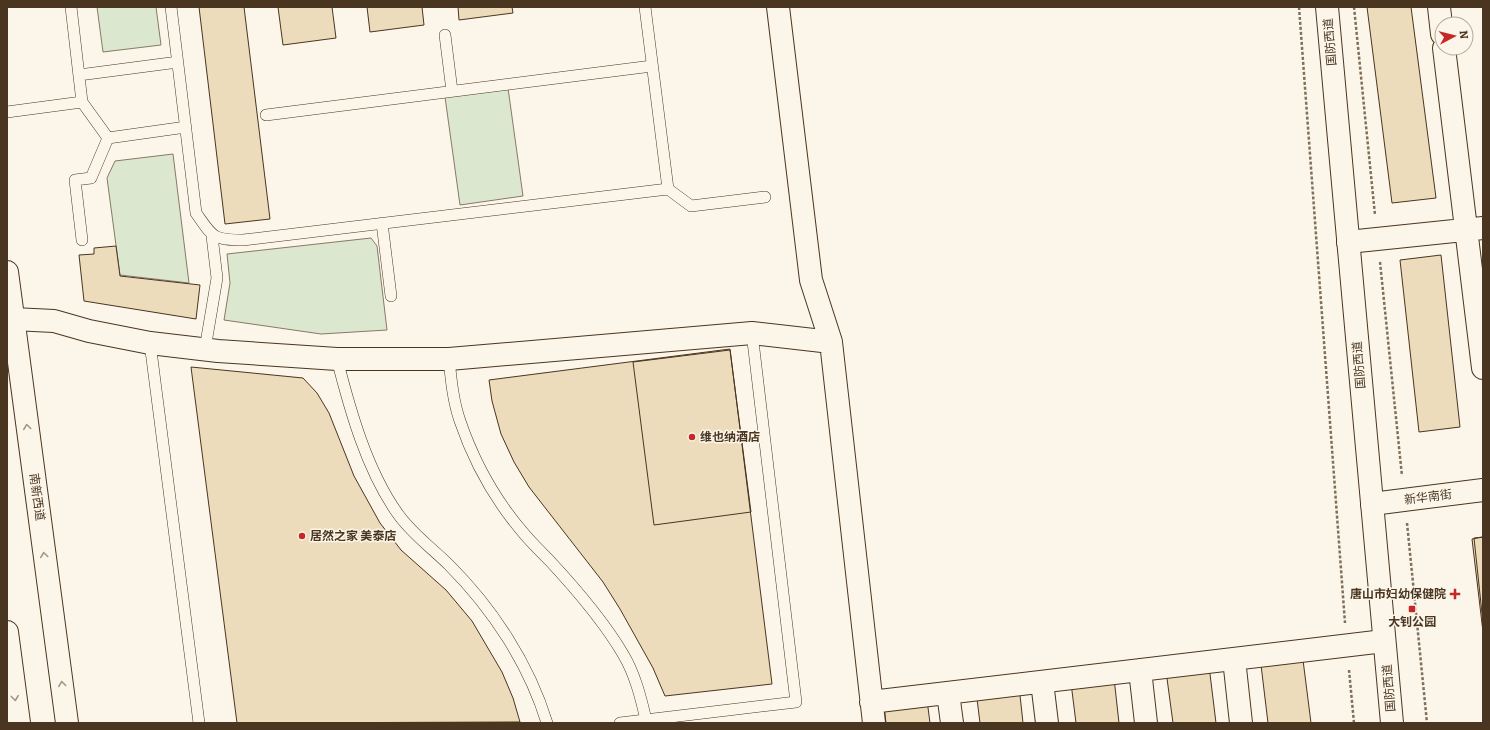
<svg xmlns="http://www.w3.org/2000/svg" width="1490" height="730" font-family="Bitter,'Noto Sans SC',serif">
	<style>
		.green { fill: #dce7d0; stroke: #887966 }
		.building { fill: #ecdcbc; stroke: #4a3520 }
		.lines { fill: none; stroke-linecap: round; stroke-linejoin: round }
		.lane-casing { stroke: #4a3520; stroke-width: 12 }
		.street-casing { stroke: #4a3520; stroke-width: 24 }
		.secondary-casing { stroke: #4a3520; stroke-width: 24 }
		.primary-casing { stroke: #4a3520; stroke-width: 24 }
		.path { stroke: #7f6f5c; stroke-width: 2.5; stroke-dasharray: 3 2; stroke-linecap: butt }
		.lane { stroke: #fbf6e9; stroke-width: 11 }
		.street { stroke: #fbf6e9; stroke-width: 22 }
		.secondary { stroke: #fbf6e9; stroke-width: 22 }
		.primary { stroke: #fbf6e9; stroke-width: 22 }
		.oneway { stroke: #a29684 }
		.poi-dot { fill: #c62828; stroke: #fbf6e9; stroke-width: 1.5 }
		.labels { text-anchor: middle; stroke-width: 3; stroke-linejoin: round; paint-order: stroke }
		.street-label { font-size: 12px; fill: #4a3520; stroke: #fbf6e9 }
		.poi-label { font-size: 12px; font-weight: bold; fill: #4a3520; stroke: #fbf6e9; text-anchor: start }
	</style>
	<rect width="100%" height="100%" fill="#fbf6e9"/>
	<path class="green" d="M 97,7 L 156,7 L 161,45 L 103,52 Z
		M 508,88 L 523,196 L 460,205 L 445,97 Z
		M 173,154 L 189,283 L 120,275 L 107,178 L 115,161 Z
		M 371,238 L 377,246 L 387,330 L 321,334 L 224,320 L 230,283 L 227,254 Z"/>
	<path class="building" d="M 199,7 L 244,7 L 270,219 L 225,224 Z
		M 278,7 L 332,7 L 336,38 L 283,45 Z
		M 367,7 L 422,7 L 424,25 L 370,32 Z
		M 458,7 L 512,7 L 513,13 L 459,20 Z
		M 1367,7 L 1411,7 L 1436,198 L 1392,203 Z
		M 116,246 L 120,276 L 200,285 L 196,319 L 84,301 L 79,255 L 94,254 L 94,248 Z
		M 1441,255 L 1460,427 L 1419,432 L 1400,260 Z
		M 730,349 L 772,684 L 665,696 L 653,668 L 620,609 L 603,582 L 529,487 L 514,462 L 501,434 L 492,401 L 489,380 Z
		M 730,350 L 751,512 L 654,525 L 633,362 Z
		M 191,367 L 303,378 L 317,393 L 329,413 L 354,476 L 380,523 L 401,550 L 446,590 L 472,621 L 502,672 L 513,698 L 520,722 L 237,723 Z
		M 1483,537 L 1483,623 L 1474,538 Z
		M 1483,537 L 1483,632 L 1472,539 Z
		M 1303,660 L 1311,723 L 1268,723 L 1261,665 Z
		M 1209,666 L 1216,723 L 1173,723 L 1166,671 Z
		M 1114,678 L 1119,723 L 1076,723 L 1071,683 Z
		M 1019,686 L 1023,723 L 980,723 L 976,691 Z
		M 927,700 L 930,723 L 886,723 L 884,705 Z"/>
	<g class="lines">
		<defs>
			<path id="lane" d="M 171,7 L 196,213 C 213,237 212,240 243,240 L 668,189 L 691,206 L 765,197
				M 645,7 L 668,189
				M 445,35 L 452,91
				M 79,75 L 178,62
				M 82,102 L 108,138 L 186,127
				M 7,112 L 82,102 L 71,7
				M 266,115 L 652,66
				M 382,223 L 391,296
				M 82,240 L 75,180 L 91,178 L 108,138
				M 150,343 L 199,723
				M 205,349 L 217,278 L 212,236
				M 337,359 C 350,410 367,471 398,514 C 412,534 432,548 449,565 C 493,609 529,664 547,723
				M 449,359 C 451,379 453,401 460,421 C 474,462 497,503 526,536 C 533,544 541,552 549,560 C 576,589 603,620 623,654 C 635,674 641,698 646,720
				M 620,723 L 796,702 L 752,333"/>
			<path id="street" d="M 778,7 L 811,280 L 831,342 L 874,723
				M 1439,7 L 1442,34
				M 1444,48 L 1483,368
				M 1348,242 L 1483,228
				M 13,319 L 54,321 L 89,331 L 150,343 L 218,351 L 337,359 L 449,359 L 752,333 L 831,342
				M 1372,504 L 1483,490
				M 1234,659 L 1241,723
				M 1140,670 L 1146,723
				M 1042,682 L 1047,723
				M 948,693 L 952,723
				M 871,702 L 1384,641"/>
			<path id="secondary" d="M 1327,7 L 1392,723"/>
			<path id="primary" d="M 7,272 L 67,723
				M 7,632 L 19,723"/>
		</defs>
		<use href="#lane" class="lane-casing"/>
		<use href="#street" class="street-casing"/>
		<use href="#secondary" class="secondary-casing"/>
		<use href="#primary" class="primary-casing"/>
		<path class="path" d="M 1299,7 L 1345,623
			M 1354,7 L 1375,215
			M 1380,262 L 1402,476
			M 1407,523 L 1427,723
			M 1349,670 L 1354,723"/>
		<use href="#lane" class="lane"/>
		<use href="#street" class="street"/>
		<use href="#secondary" class="secondary"/>
		<use href="#primary" class="primary"/>
	</g>
	<defs><path id="oneway-chevron" d="M-2-3.5L2.5 0L-2 3.5" fill="none" stroke-width="1.6" stroke-linecap="round" stroke-linejoin="round"/></defs>
	<g class="oneway">
		<use href="#oneway-chevron" transform="translate(27 427) rotate(-98)"/>
		<use href="#oneway-chevron" transform="translate(44 555) rotate(-98)"/>
		<use href="#oneway-chevron" transform="translate(62 684) rotate(-98)"/>
		<use href="#oneway-chevron" transform="translate(15 698) rotate(83)"/>
	</g>
	<g class="poi-dot">
		<circle cx="692" cy="437" r="4"/>
		<circle cx="302" cy="536" r="4"/>
		<path d="M1453 588h4v4h4v4h-4v4h-4v-4h-4v-4h4z"/>
		<rect x="1408" y="605" width="8" height="8" rx="2"/>
	</g>
	<g class="labels">
		<g class="street-label">
			<text transform="translate(1330 42) rotate(-95)" y="4">国防西道</text>
			<text transform="translate(1359 365) rotate(-95)" y="4">国防西道</text>
			<text transform="translate(37 497) rotate(82)" y="4">南新西道</text>
			<text transform="translate(1428 497) rotate(-7)" y="4">新华南街</text>
			<text transform="translate(1389 688) rotate(-95)" y="4">国防西道</text>
		</g>
		<g class="poi-label">
			<text x="700" y="441">维也纳酒店</text>
			<text x="310" y="540">居然之家 美泰店</text>
			<text x="1446" y="598" text-anchor="end">唐山市妇幼保健院</text>
			<text x="1412" y="626" text-anchor="middle">大钊公园</text>
		</g>
	</g>
	<rect width="1490" height="730" fill="none" stroke="#4a3520" stroke-width="16"/>
	<g transform="translate(1454 36) rotate(83)"><circle r="19" fill="#fbf6e9" stroke="#b4a999"/>
	<path d="M0-3L7 15L0 10L-7 15Z" fill="#c62828"/>
	<text y="-6" font-size="11" font-weight="bold" text-anchor="middle" fill="#4a3520">N</text>
	</g>
</svg>
